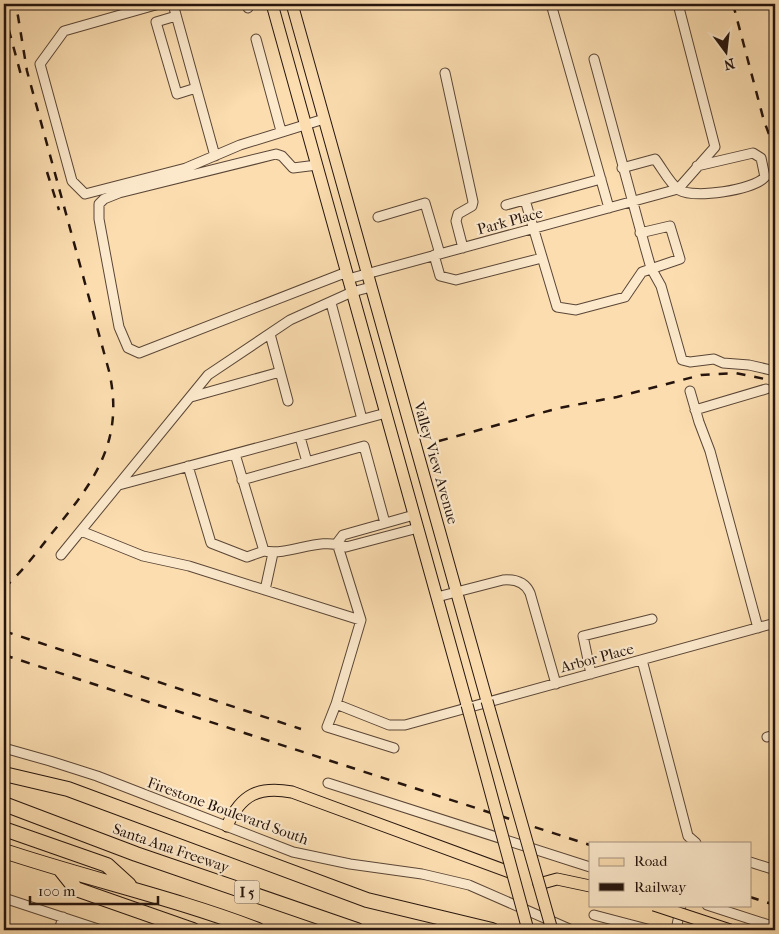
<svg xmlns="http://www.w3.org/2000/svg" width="779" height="934" font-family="'IM FELL French Canon',serif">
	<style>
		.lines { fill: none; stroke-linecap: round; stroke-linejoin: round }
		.minor-casing { stroke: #5a4636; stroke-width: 11 }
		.major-casing { stroke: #25140d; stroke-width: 13 }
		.highway-casing { stroke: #25140d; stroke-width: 16 }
		.minor { stroke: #fce9cc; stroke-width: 9 }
		.major { stroke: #fbddb0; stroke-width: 11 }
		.highway { stroke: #fbddb0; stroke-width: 14 }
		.rail { stroke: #25140d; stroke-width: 2.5; stroke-dasharray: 9 9; stroke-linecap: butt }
		.major-bridge-casing { stroke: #25140d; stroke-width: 13; stroke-linecap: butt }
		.major-bridge { stroke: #fbddb0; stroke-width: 11 }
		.labels { text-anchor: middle; stroke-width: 4.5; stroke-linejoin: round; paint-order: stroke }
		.shield { fill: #fce9cc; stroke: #665446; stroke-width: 1 }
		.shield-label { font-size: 14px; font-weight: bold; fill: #25140d }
		.street-label { font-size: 15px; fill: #25140d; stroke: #fce9cc }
	</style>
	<rect width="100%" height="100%" fill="#fbddb0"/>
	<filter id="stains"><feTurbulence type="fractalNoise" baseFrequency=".004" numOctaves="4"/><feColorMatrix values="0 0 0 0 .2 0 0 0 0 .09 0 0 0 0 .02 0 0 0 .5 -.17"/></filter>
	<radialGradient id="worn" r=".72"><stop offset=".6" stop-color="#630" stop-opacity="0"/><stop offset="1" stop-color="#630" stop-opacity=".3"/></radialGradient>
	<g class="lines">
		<defs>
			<path id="minor" d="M 159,4 L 64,31 L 40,64 L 72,181 L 85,194 L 186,168 L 240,145 L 324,119
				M 173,4 L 215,156
				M 247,4 L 248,8
				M 551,4 L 609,208
				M 678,4 L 715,147 L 678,189
				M 176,16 L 156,22 L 177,94 L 196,88
				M 256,39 L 281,131
				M 594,59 L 645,247 L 651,268 L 661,286 L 682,360 L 690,362 L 714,359 L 723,363 L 749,365 L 775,371
				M 445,73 L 473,202 L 472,206 L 458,214 L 456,221 L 463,248
				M 317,165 L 293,168 L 282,156 L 276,154 L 119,193 L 104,199 L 99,204 L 99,219 L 119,327 L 128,348 L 139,353 L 347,272
				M 622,168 L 655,159 C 662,168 670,184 679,190 C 695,199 753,190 765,177 L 761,158 L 753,153 L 697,166
				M 525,200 L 557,307 L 576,310 L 625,297 L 642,272 L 680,259 L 670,226 L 640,233
				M 506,205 L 601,179
				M 378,217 L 425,203 L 440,254
				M 434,255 L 440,276 L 456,280 L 542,258
				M 348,279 L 678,189
				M 331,303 L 362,419
				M 270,334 L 288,401
				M 690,391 L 699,422 L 710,451 L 758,628
				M 191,397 L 280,372
				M 695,410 L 766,389
				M 300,437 L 307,462
				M 235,454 L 264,551 C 292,556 318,536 346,547 L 418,528
				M 188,466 L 211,543 L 247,557 L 264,551
				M 242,480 L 364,446 L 385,523
				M 119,485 L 386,413
				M 81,531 L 143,556 L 189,566 L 360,620
				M 337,543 L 361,620 L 336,704 L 389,725 L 405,725 L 775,623
				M 337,543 L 343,535 L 414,515
				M 61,555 L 208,375 L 290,320 L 352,292 L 371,287
				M 265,590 L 273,553
				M 437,597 L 503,580 C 515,579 525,582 530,593 L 556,684
				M 642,660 L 688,836 L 696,843
				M 591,674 L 583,636 L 652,619
				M 336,704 L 327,727 L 394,748
				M 767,737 L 775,735
				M 4,748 L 50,761 L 97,776 L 293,852 L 350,864 L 422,874 L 469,885 L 572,930
				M 328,783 L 590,867
				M 750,862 L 775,870
				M 4,898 L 101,930
				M 707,905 L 775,927
				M 594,915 L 651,930
				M 59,930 L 63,917
				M 676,930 L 681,905"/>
			<path id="major" d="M 272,4 L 467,705
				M 292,4 L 487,701
				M 227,826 C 241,794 259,786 292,792 L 512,873
				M 539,884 L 557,879 L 590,886"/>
			<path id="highway" d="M 4,774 L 68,789 L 367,900 L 492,930
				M 4,804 L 136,854 L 357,930
				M 4,829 L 107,865 L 129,885
				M 4,851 C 88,879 175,898 258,930
				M 60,869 L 76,889 L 193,930"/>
		</defs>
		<use href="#minor" class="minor-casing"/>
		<use href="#major" class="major-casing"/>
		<use href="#highway" class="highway-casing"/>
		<use href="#minor" class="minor"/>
		<use href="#major" class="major"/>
		<use href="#highway" class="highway"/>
		<path class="rail" d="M 733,4 L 764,121 L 775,150
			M 4,12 L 21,75
			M 47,172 L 59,210
			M 439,441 L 559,408 L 617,397 L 701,375 L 735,373 L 775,381
			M 4,588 C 22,572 37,552 52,533 C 94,482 125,441 109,371 L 27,71 L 16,4
			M 4,631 L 301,729
			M 4,655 L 590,845
			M 750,897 L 775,905"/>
		<defs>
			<path id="major-bridge" d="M 487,701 L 552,930
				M 467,705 L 528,930
				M 654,905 L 730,930"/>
		</defs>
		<use href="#major-bridge" class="major-bridge-casing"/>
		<use href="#major-bridge" class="major-bridge"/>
	</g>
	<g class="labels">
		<rect class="shield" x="234.5" y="880.5" width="25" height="23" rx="4"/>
		<g class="shield-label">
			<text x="247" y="897">I 5</text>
		</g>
		<g class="street-label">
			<text transform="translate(510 221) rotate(-15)" y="5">Park Place</text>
			<text transform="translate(436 463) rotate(74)" y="5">Valley View Avenue</text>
			<text transform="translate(597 658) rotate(-15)" y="5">Arbor Place</text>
			<text transform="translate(228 811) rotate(20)" y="5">Firestone Boulevard South</text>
			<text transform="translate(171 848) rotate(19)" y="5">Santa Ana Freeway</text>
		</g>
	</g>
	<rect width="779" height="934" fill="none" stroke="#fbddb0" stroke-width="20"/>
	<rect x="5" y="5" width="769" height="924" fill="none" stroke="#25140d" stroke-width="2.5"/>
	<rect x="10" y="10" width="759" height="914" fill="none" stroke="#25140d"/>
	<rect x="589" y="842" width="162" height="65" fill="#fce9cc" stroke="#a69480"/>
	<rect x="599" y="858" width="25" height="8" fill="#fbddb0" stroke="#a69480"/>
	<text x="634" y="866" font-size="15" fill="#25140d">Road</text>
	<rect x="599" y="883" width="25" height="8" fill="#25140d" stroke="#a69480"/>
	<text x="634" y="892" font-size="15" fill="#25140d">Railway</text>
	<g transform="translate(726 52) rotate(165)" stroke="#fce9cc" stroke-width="4" paint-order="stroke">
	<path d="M0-4L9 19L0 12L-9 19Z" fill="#25140d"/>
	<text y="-8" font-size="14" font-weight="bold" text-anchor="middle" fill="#25140d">N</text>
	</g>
	<path d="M30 896v8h128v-8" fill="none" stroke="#25140d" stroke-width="2.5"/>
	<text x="38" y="896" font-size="15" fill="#25140d" stroke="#fce9cc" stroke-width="4" paint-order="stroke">100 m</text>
	<rect width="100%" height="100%" filter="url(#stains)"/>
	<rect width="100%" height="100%" fill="url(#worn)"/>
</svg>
